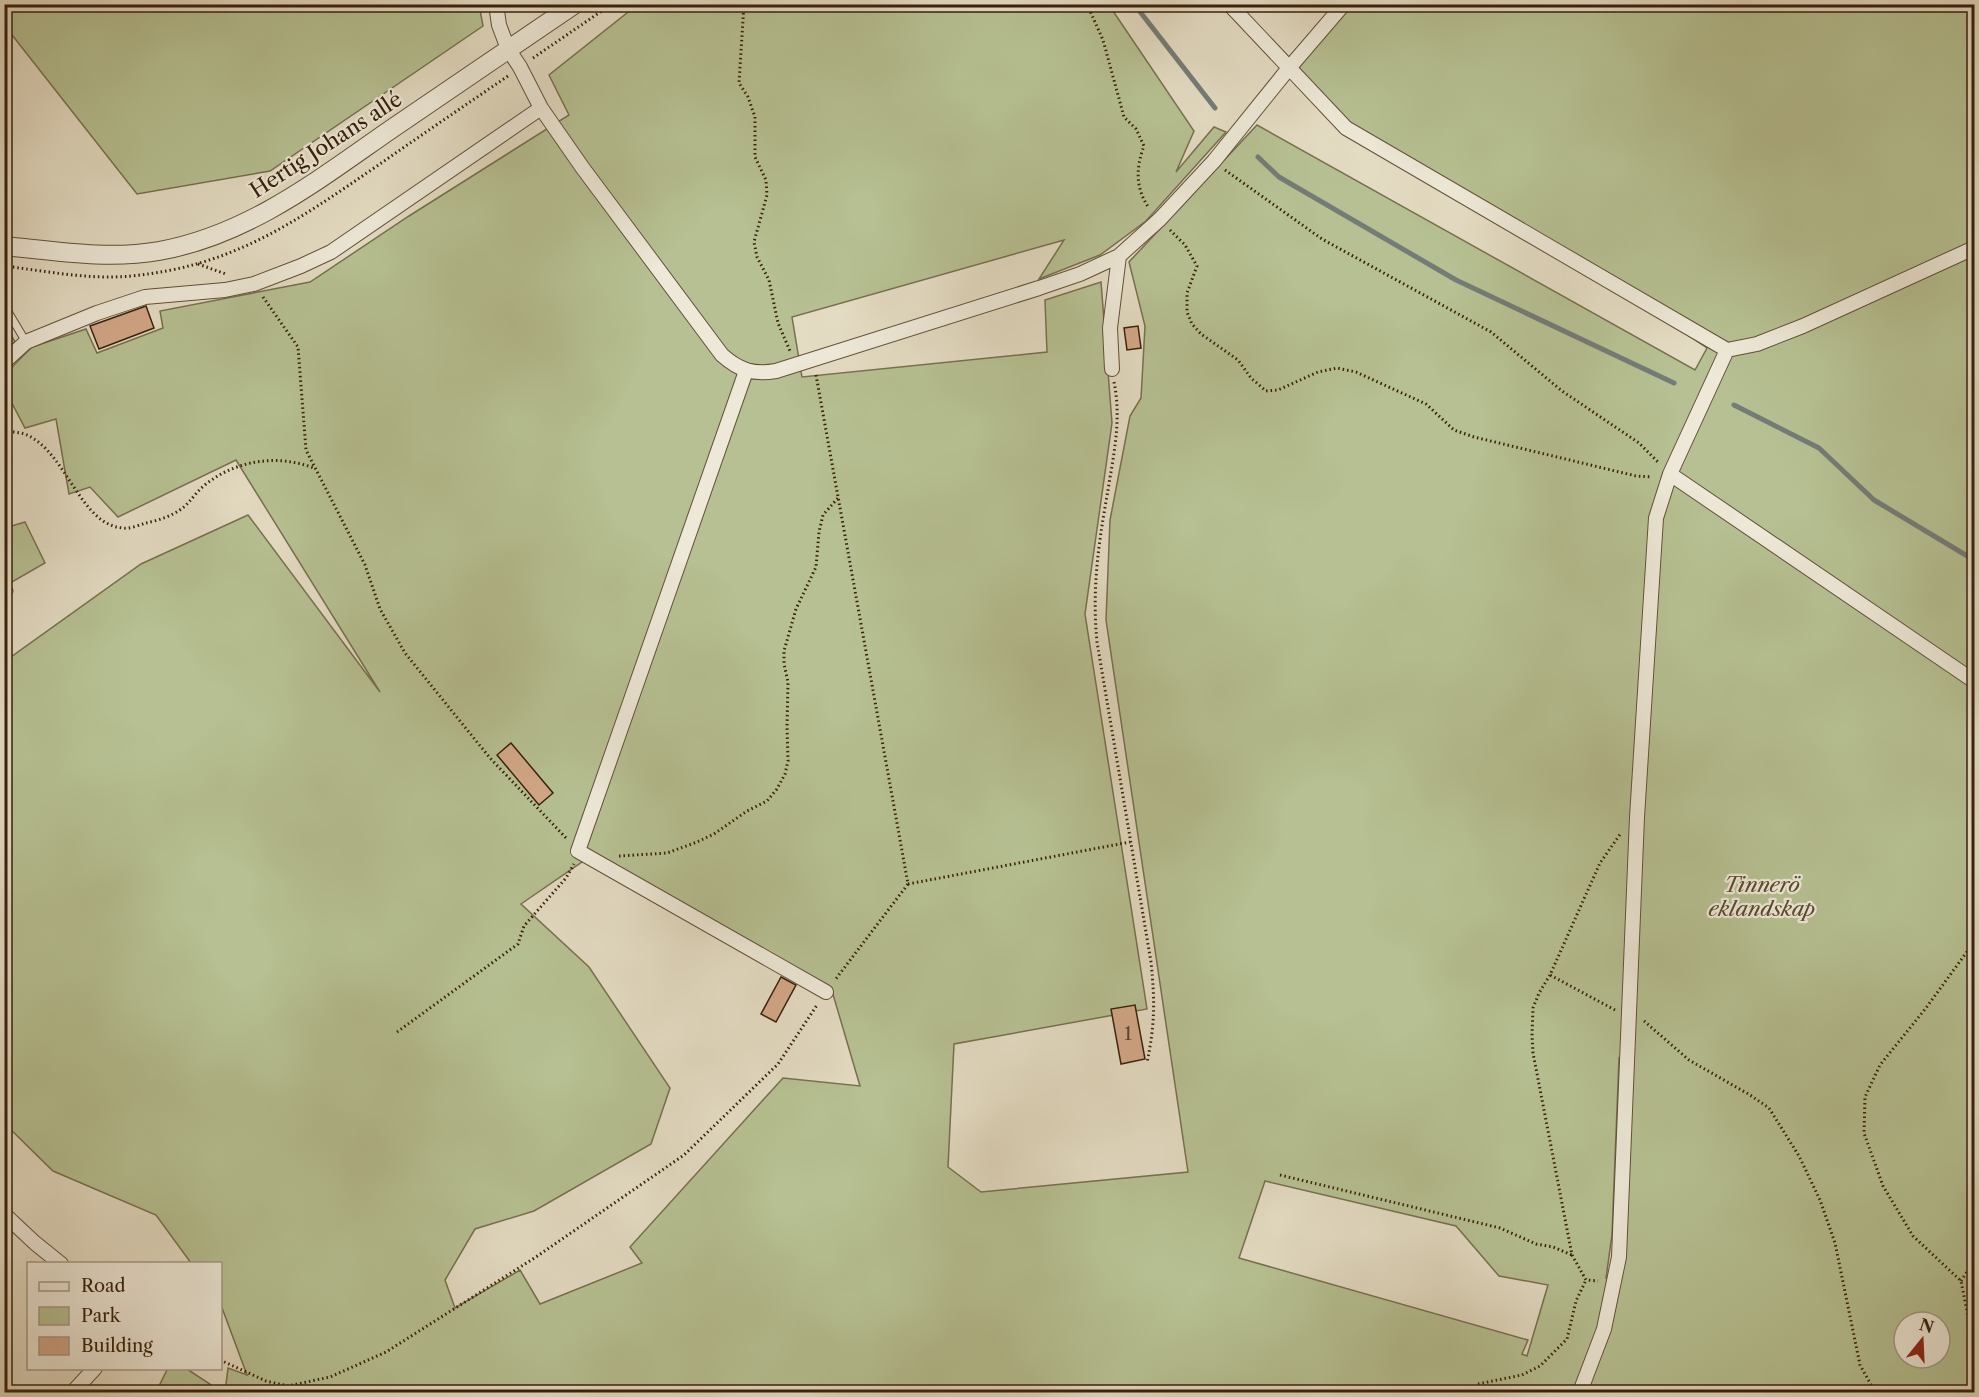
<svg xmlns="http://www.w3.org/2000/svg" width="1979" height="1397" font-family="'Libre Caslon Text',serif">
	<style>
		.green { fill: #b6c092; stroke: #77704e; stroke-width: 1.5; fill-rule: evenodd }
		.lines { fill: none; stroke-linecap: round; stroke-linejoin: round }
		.stream { stroke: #747c77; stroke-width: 5 }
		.building { fill: #d2a787; stroke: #38210b; stroke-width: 1.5 }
		.service-casing { stroke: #635039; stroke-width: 9 }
		.minor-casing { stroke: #635039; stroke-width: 16 }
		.tertiary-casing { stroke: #635039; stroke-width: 20 }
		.path { stroke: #38210b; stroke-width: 3; stroke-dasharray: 1.5 3; stroke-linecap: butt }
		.service { stroke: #ede8d7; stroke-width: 7 }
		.minor { stroke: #ede8d7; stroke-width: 14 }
		.tertiary { stroke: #ede8d7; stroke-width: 18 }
		.labels { text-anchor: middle; stroke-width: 4.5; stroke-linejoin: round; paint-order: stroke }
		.number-label { font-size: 18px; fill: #5e422a }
		.street-label { font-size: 21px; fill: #38210b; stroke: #ede8d7 }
		.park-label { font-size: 21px; font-style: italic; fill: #58492d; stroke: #ede8d7 }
	</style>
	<rect width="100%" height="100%" fill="#e3dbc2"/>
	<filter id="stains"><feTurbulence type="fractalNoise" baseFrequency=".00333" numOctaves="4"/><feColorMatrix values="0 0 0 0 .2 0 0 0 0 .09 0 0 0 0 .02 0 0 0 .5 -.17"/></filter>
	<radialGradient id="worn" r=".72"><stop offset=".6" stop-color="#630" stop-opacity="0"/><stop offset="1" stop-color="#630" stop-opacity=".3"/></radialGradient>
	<path class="green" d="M 5,4 L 479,4 L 483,26 L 270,171 L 137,194 L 5,26 Z
		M 1336,4 L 1974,5 L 1974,1392 L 225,1392 L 228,1368 L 247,1375 L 221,1305 L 220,1264 L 191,1263 L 156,1215 L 53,1171 L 5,1124 L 4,662 L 141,564 L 248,515 L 380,692 L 236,460 L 118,517 L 90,487 L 69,494 L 56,419 L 25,428 L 5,390 L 5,374 L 32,347 L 86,329 L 97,353 L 163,328 L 160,311 L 310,282 L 409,216 L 569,115 L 549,75 L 637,5 L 1109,5 L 1194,131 L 1176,172 L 1214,127 L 1226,132 L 1146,221 L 1100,255 L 1039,279 L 1064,240 L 792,317 L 802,377 L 1047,352 L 1045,300 L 1101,282 L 1112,423 L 1085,614 L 1147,1009 L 954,1044 L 948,1167 L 981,1192 L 1188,1172 L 1106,620 L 1110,520 L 1130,416 L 1141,398 L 1145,326 L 1129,262 L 1257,125 L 1695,370 L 1707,348 L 1593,272 L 1332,116 L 1290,67 ZM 591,856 L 832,991 L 860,1086 L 783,1078 L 630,1247 L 642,1263 L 540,1304 L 520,1270 L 455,1308 L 445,1280 L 475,1229 L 534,1211 L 651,1144 L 670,1088 L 589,967 L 521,904 ZM 1619,1058 L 1627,1063 L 1613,1278 L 1606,1278 L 1612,1235 ZM 1265,1181 L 1456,1226 L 1499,1276 L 1548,1285 L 1527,1356 L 1522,1354 L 1528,1340 L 1239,1258 ZM 1904,1322 L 1940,1322 L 1940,1358 L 1904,1358 Z
		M 5,323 L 15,342 L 5,351 L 4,351 Z
		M 25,522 L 45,563 L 5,586 L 5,528 Z
		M 168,1368 L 187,1369 L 222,1392 L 156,1392 Z"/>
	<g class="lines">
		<path class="stream" d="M 1134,4 L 1215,108
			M 1258,157 L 1279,177 L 1456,280 L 1674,383
			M 1734,405 L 1819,448 L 1874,500 L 1974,560"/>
	</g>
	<path class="building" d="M 146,306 L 154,328 L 99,349 L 90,326 Z
		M 1138,326 L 1141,348 L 1127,350 L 1124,328 Z
		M 511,743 L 553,793 L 539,805 L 497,755 Z
		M 781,977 L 796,985 L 776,1022 L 761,1014 Z
		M 1135,1005 L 1145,1059 L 1121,1064 L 1111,1009 Z"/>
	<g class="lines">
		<defs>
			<path id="service" d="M 4,305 L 26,342
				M 4,593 L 9,591"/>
			<path id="minor" d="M 496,4 L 499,25 L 508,49 L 520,67 L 541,108 L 582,167 L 722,355 C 739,370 753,375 776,371 L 1039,288 L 1080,274 L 1119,256 L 1160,219 L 1214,161 L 1289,68 L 1344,4
				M 1229,4 L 1346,128 L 1727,350 L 1757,344 L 1803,326 L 1974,248
				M 4,362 L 26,342 L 97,313 L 145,297 L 225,290 L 254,284 L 301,266 L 331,252 L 541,108
				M 1112,369 L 1110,328 L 1119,256
				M 746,371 L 578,851 L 826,992
				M 1670,474 L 1974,681
				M 4,1214 L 35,1243 L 61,1264
				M 73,1392 L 95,1368
				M 1580,1392 L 1604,1329 L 1619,1257 L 1637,817 L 1656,518 L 1670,474 L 1727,350"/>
			<path id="tertiary" d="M 4,246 C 56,251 107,260 159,251 C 248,235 318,180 390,130 C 452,88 513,46 575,4"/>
		</defs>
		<use href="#service" class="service-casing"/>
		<use href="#minor" class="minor-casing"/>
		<use href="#tertiary" class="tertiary-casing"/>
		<path class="path" d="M 744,4 L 739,83 L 748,97 L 755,117 L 755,157 L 766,180 L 767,195 L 754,242 L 757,257 L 769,280 L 778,323 L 790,351
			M 1087,4 L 1103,40 L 1124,117 L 1136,129 L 1144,146 C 1136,167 1135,188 1149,208
			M 533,58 L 612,4
			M 1225,170 L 1322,239 L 1491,332 L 1562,391 L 1639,443 L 1658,462
			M 1170,230 L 1185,245 L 1197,266 L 1187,293 L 1187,312 L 1192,324 L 1201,334 L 1238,360 L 1251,378 L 1266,391 L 1278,390 L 1318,372 L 1337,368 L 1356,372 L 1426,404 L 1454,430 L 1474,437 L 1636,476 L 1652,477
			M 198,264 L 226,274
			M 4,266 C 46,271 89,280 131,276 C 234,266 295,222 377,166 C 420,136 464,106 508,76
			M 263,297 L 298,347 L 306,450 L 365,565 L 380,609 L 405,653 L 490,758 L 567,839
			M 816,375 L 908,884 L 835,980
			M 1114,382 C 1122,420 1113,458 1107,496 C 1098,546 1092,591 1097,642 L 1151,962 C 1155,1002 1155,1023 1147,1063
			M 4,431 C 12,432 20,432 27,435 C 67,453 80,525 123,528 C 130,529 139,525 146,523 C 160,520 176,515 187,504 C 193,498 198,490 206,484 C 237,460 277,454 314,468
			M 619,856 L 667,853 L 697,842 L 714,834 L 747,811 L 767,801 L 777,789 L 785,774 L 788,761 L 787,727 L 788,682 L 784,664 L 784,651 L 796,609 L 816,567 L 819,532 L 823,515 L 838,498
			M 908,884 L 1130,842
			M 1974,952 L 1969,949 L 1926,1008 L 1880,1065 L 1865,1097 L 1864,1133 L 1883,1186 L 1913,1236 L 1961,1281 L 1971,1331 L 1974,1373
			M 1550,975 L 1539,993 L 1533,1008 L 1532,1035 L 1533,1053 L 1572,1255 L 1586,1280 L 1598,1281
			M 1615,1010 L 1550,975 L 1600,863 L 1621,833
			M 1644,1021 L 1689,1060 L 1750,1095 L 1769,1108 L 1799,1156 L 1820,1200 L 1835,1243 L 1860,1365 L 1875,1392
			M 397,1032 L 518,944 L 524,926 L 566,878 L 574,864
			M 1280,1175 L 1500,1228 L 1536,1244 L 1553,1247 L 1572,1255
			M 1961,1281 L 1974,1261
			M 220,1360 L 266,1381 L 288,1386 L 330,1377 L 386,1352 L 536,1257 L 684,1155 L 778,1064 L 817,1005
			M 1478,1384 L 1522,1375 L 1540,1366 L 1567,1339 L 1576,1301 L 1586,1280
			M 288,1386 L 290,1392
			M 1971,1392 L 1974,1385"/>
		<use href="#service" class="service"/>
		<use href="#minor" class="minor"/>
		<use href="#tertiary" class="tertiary"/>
	</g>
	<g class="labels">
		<g class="number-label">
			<text x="1128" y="1040">1</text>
		</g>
		<g class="street-label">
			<text transform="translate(326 145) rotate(-33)" y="7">Hertig Johans allé</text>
		</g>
		<g class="park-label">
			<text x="1762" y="892">Tinnerö<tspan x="1762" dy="24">eklandskap</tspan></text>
		</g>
	</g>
	<rect width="1979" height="1397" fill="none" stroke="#e3dbc2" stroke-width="24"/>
	<rect x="6" y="6" width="1967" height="1385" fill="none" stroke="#38210b" stroke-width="3"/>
	<rect x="12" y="12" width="1955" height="1373" fill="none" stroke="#38210b" stroke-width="1.5"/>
	<rect x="27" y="1262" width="195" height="108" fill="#ede8d7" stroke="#a59885" stroke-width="1.5"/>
	<rect x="39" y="1282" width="30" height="9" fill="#ede8d7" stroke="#a59885" stroke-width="1.5"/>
	<text x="81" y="1292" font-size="18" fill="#38210b">Road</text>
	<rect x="39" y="1307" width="30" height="18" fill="#b6c092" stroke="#a59885" stroke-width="1.5"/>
	<text x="81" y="1322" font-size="18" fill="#38210b">Park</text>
	<rect x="39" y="1337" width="30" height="18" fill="#d2a787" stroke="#a59885" stroke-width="1.5"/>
	<text x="81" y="1352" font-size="18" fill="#38210b">Building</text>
	<g transform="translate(1922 1340) rotate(18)"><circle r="28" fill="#ede8d7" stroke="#a59885" stroke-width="1.5"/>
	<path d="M0-4.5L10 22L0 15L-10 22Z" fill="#8f2418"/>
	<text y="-9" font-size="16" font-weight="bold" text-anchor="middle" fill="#38210b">N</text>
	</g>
	<rect width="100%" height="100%" filter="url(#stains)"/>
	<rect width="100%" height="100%" fill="url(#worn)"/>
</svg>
